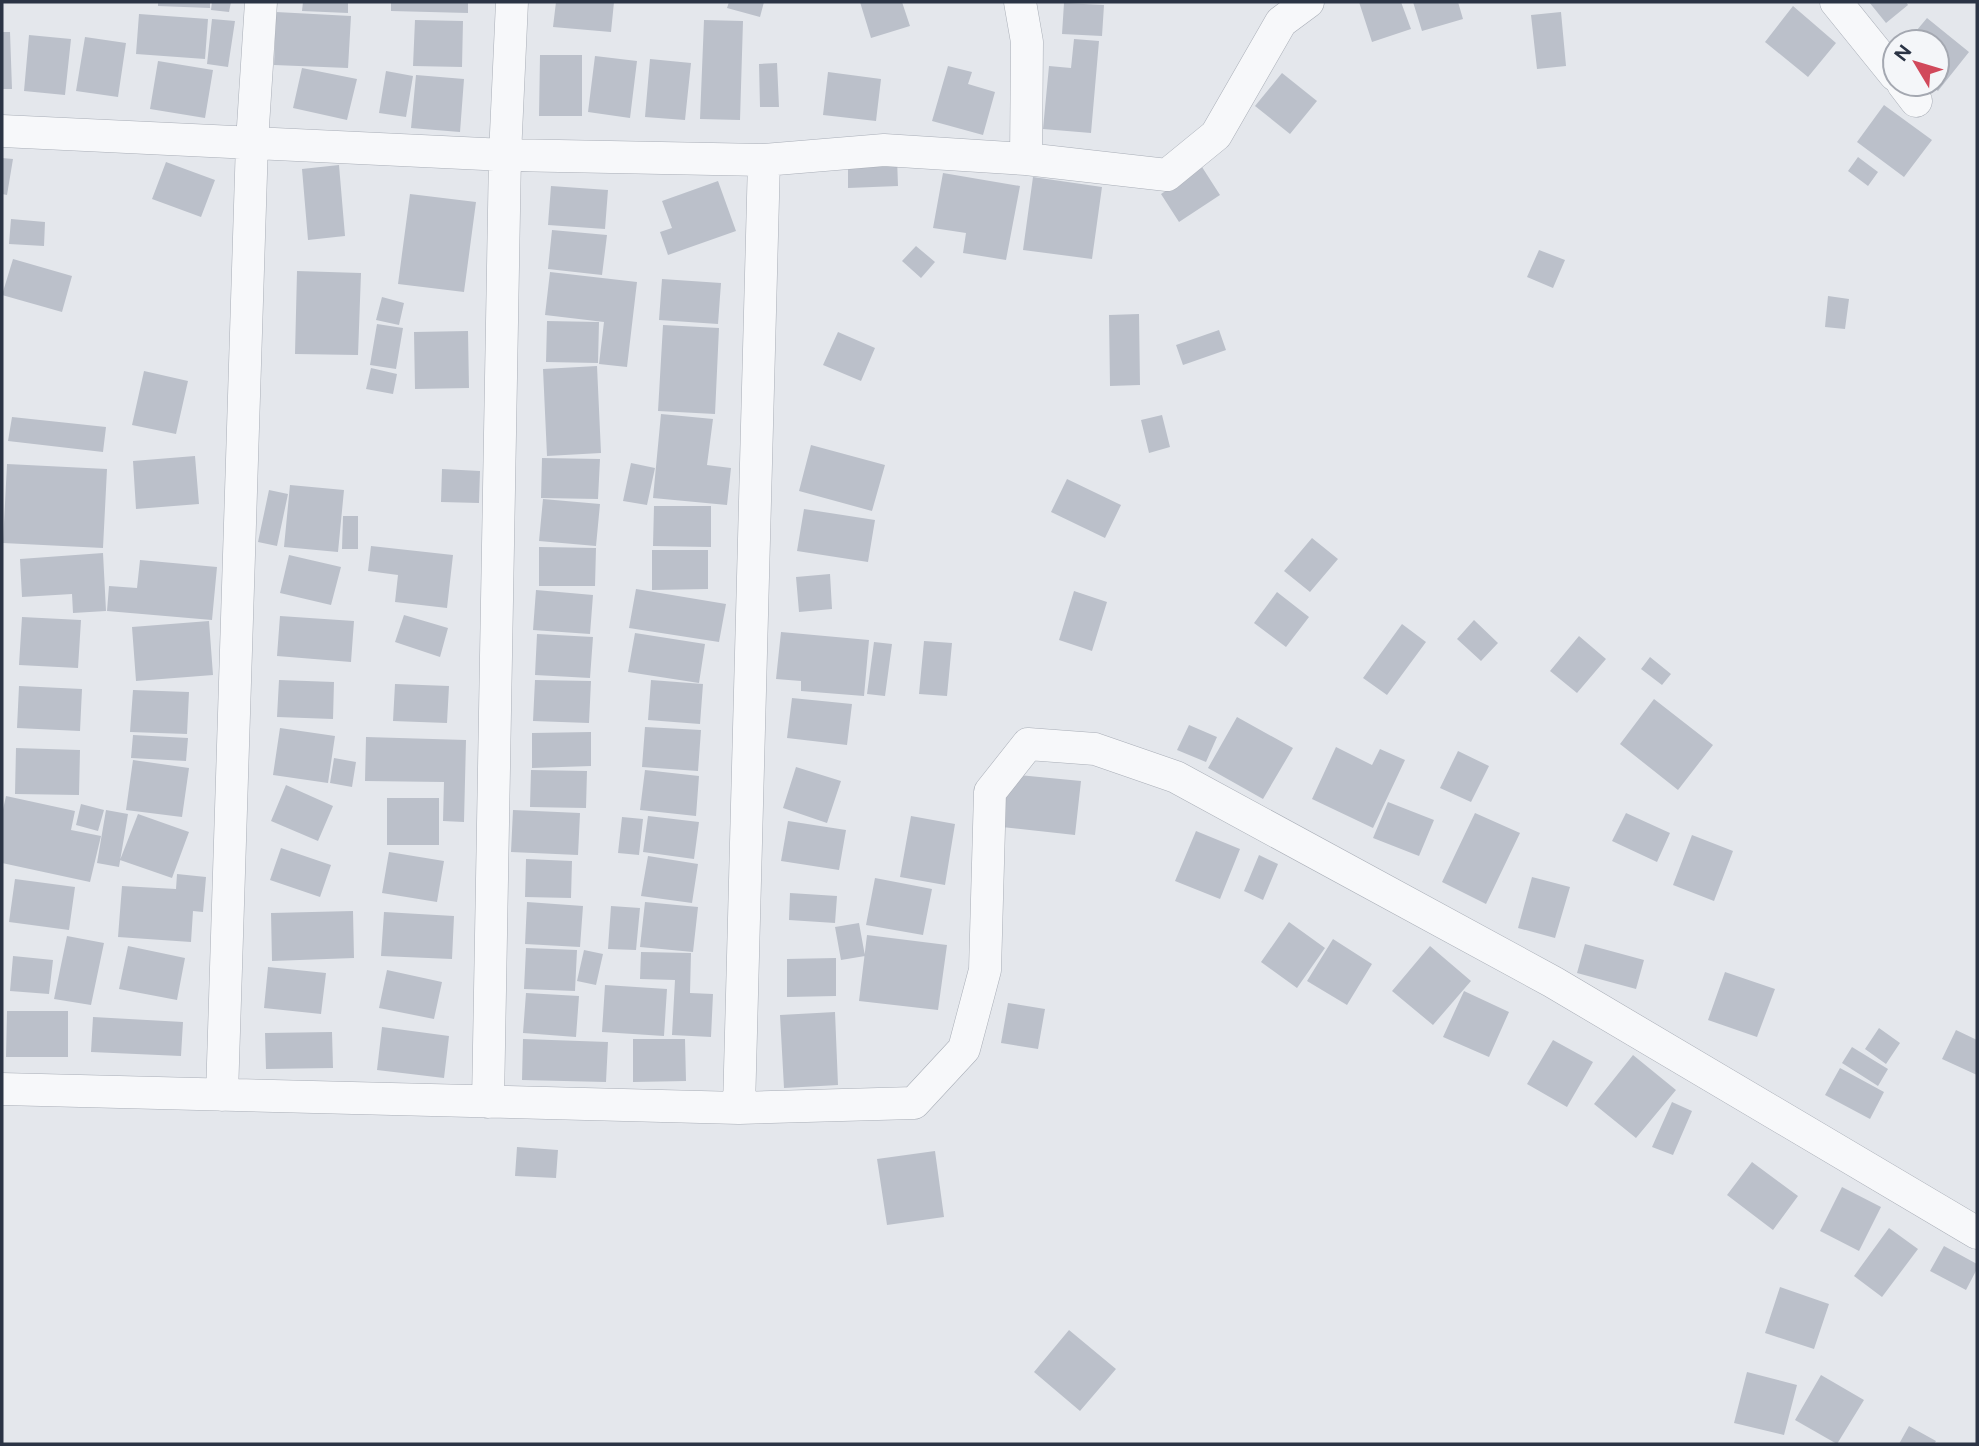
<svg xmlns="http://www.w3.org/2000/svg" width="1979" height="1446" font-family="Figtree,sans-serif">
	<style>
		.building { fill: #bbc0ca }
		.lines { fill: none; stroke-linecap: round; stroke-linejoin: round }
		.street-casing { stroke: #a9aeb7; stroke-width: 33 }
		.street { stroke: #f7f8fa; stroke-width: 32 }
	</style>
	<rect width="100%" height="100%" fill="#e4e7ec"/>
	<path class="building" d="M 158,2 L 210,2 L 210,8 L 158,6 Z
		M 212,2 L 231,2 L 229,12 L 211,10 Z
		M 303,2 L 348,2 L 348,13 L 302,11 Z
		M 391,2 L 468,2 L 468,13 L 391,11 Z
		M 556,2 L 614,2 L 611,32 L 553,27 Z
		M 729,2 L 764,2 L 760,17 L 727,8 Z
		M 860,2 L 902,2 L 910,26 L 871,38 Z
		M 1359,2 L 1401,2 L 1411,29 L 1372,42 Z
		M 1413,2 L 1458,2 L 1463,19 L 1422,31 Z
		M 1869,2 L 1906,2 L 1908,5 L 1886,23 Z
		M 1064,3 L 1104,5 L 1102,36 L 1062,34 Z
		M 1793,6 L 1836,43 L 1808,77 L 1765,42 Z
		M 276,12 L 351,16 L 348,68 L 274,65 Z
		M 1561,12 L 1566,66 L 1537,69 L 1531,15 Z
		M 139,14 L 208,19 L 205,59 L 136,54 Z
		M 1927,18 L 1969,52 L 1938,91 L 1929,84 L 1937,84 L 1937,42 L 1907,42 Z
		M 212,19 L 235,21 L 228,67 L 207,64 Z
		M 415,20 L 463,21 L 462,67 L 413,66 Z
		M 704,20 L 743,21 L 740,120 L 700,119 Z
		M 2,32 L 10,32 L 12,89 L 2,89 Z
		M 29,35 L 71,39 L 65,95 L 24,91 Z
		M 85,37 L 126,43 L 118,97 L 76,91 Z
		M 1074,39 L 1099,41 L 1091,133 L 1043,129 L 1049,66 L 1071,68 Z
		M 540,55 L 582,55 L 582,116 L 539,116 Z
		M 595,56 L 637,61 L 630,118 L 588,112 Z
		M 650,59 L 691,63 L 685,120 L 645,117 Z
		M 158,61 L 213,70 L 205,118 L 150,109 Z
		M 777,63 L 779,107 L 760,107 L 759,64 Z
		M 948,66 L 972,72 L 968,84 L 995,92 L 983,135 L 932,121 Z
		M 302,68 L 357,79 L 347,120 L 293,108 Z
		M 386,71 L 413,76 L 406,117 L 379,113 Z
		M 828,72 L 881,79 L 876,121 L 823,115 Z
		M 1282,73 L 1317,101 L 1290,134 L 1255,106 Z
		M 416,75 L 464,79 L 460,132 L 411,128 Z
		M 1884,105 L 1932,140 L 1904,177 L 1857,142 Z
		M 1858,157 L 1878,172 L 1868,186 L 1848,171 Z
		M 2,158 L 13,159 L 7,195 L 2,194 Z
		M 897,158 L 898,186 L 848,188 L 848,160 Z
		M 166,162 L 215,180 L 201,217 L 152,199 Z
		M 339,165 L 345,236 L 308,240 L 302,169 Z
		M 1202,167 L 1220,195 L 1179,222 L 1161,194 Z
		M 943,173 L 1020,186 L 1006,260 L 963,253 L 966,233 L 933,228 Z
		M 1033,177 L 1102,187 L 1092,259 L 1023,250 Z
		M 718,181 L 736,231 L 668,255 L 660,232 L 672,228 L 662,201 Z
		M 551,186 L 608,190 L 605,229 L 548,225 Z
		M 410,194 L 476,202 L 464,292 L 398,284 Z
		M 11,219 L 45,222 L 44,246 L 9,244 Z
		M 552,230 L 607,235 L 602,275 L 548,269 Z
		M 916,246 L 935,262 L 921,278 L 902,261 Z
		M 1539,250 L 1565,260 L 1553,288 L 1527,277 Z
		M 13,259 L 72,276 L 62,312 L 2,295 Z
		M 297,271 L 361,273 L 358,355 L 295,354 Z
		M 550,272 L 637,282 L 627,367 L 599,364 L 604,322 L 545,315 Z
		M 662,279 L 721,283 L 718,324 L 659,320 Z
		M 1828,296 L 1849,299 L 1845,329 L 1825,327 Z
		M 382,297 L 404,303 L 399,325 L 376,320 Z
		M 1139,314 L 1140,385 L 1110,386 L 1109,315 Z
		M 547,321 L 599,322 L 598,363 L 546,362 Z
		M 377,324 L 403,328 L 396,369 L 370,365 Z
		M 663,325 L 719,328 L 715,414 L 658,411 Z
		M 1219,330 L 1226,350 L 1183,365 L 1176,345 Z
		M 468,331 L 469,388 L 415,389 L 414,332 Z
		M 838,332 L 875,348 L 861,381 L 823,365 Z
		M 597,366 L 601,453 L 547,456 L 543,369 Z
		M 371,368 L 397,374 L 393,394 L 366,389 Z
		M 144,371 L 188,381 L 176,434 L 132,425 Z
		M 661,414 L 713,419 L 707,465 L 731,468 L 727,505 L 653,498 Z
		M 1162,415 L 1170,447 L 1149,453 L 1141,420 Z
		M 12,417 L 106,427 L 103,452 L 8,441 Z
		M 811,445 L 885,465 L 872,511 L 799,491 Z
		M 195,456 L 199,504 L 136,509 L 133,461 Z
		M 542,458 L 600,459 L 598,499 L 541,498 Z
		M 631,463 L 655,468 L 647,505 L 623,501 Z
		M 7,464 L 107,469 L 103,548 L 3,543 Z
		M 442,469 L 480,471 L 479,503 L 441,502 Z
		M 1067,479 L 1121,505 L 1105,538 L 1051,512 Z
		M 290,485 L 344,490 L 338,552 L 284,547 Z
		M 269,490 L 288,494 L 277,546 L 258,542 Z
		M 543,499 L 600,504 L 596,546 L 539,541 Z
		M 654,506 L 711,506 L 711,547 L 653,546 Z
		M 804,509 L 875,520 L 868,562 L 797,551 Z
		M 343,516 L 358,516 L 358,549 L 342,549 Z
		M 1312,538 L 1338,559 L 1310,592 L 1284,571 Z
		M 371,546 L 453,555 L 447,608 L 395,602 L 398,575 L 368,571 Z
		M 539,547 L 596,548 L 595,586 L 539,586 Z
		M 652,550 L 708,550 L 708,589 L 652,590 Z
		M 103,553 L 106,611 L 73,613 L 72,594 L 22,597 L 20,559 Z
		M 289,555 L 341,567 L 331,605 L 280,593 Z
		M 140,560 L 217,567 L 212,620 L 107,611 L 109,586 L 137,588 Z
		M 830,574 L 832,609 L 799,612 L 796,577 Z
		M 636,589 L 726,604 L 719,642 L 629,628 Z
		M 536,590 L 593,595 L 590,634 L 533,630 Z
		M 1074,591 L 1107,602 L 1092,651 L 1059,640 Z
		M 1277,592 L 1309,617 L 1286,647 L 1254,623 Z
		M 404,615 L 448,628 L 440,657 L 395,642 Z
		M 280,616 L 354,621 L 351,662 L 277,656 Z
		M 22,617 L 81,620 L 78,668 L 19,665 Z
		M 1474,620 L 1498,643 L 1481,661 L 1457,639 Z
		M 209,621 L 213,675 L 136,681 L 132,627 Z
		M 1402,624 L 1426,642 L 1387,695 L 1363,678 Z
		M 781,632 L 869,640 L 864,696 L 801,691 L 801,681 L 776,679 Z
		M 635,633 L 705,644 L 699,683 L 628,672 Z
		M 537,634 L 593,637 L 590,678 L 535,675 Z
		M 1579,636 L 1606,659 L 1577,693 L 1550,671 Z
		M 924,641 L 952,643 L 947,696 L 919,694 Z
		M 874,642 L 892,644 L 885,696 L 867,694 Z
		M 1650,657 L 1671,674 L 1662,685 L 1641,669 Z
		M 279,680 L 334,682 L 333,719 L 277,717 Z
		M 535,680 L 591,681 L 589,723 L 533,721 Z
		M 651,680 L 703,684 L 700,724 L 648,720 Z
		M 395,684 L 449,686 L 447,723 L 393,721 Z
		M 19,686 L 82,689 L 80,731 L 17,728 Z
		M 133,690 L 189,692 L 187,734 L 130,732 Z
		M 792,698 L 852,704 L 847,745 L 787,738 Z
		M 1654,699 L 1713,745 L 1678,790 L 1620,744 Z
		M 1237,717 L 1293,748 L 1263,799 L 1208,768 Z
		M 1189,725 L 1217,737 L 1206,762 L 1177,750 Z
		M 645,727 L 701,730 L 698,771 L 642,767 Z
		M 280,728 L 335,736 L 328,783 L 273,775 Z
		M 591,732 L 591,766 L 532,768 L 532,733 Z
		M 133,735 L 188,738 L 186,761 L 131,758 Z
		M 366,737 L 466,740 L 464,822 L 443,821 L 444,782 L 365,781 Z
		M 1336,747 L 1372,765 L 1380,749 L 1405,760 L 1373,828 L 1312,799 Z
		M 16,748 L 80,750 L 79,795 L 15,794 Z
		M 1458,751 L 1489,766 L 1471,802 L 1440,788 Z
		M 334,758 L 356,762 L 352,787 L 330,783 Z
		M 133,760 L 189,768 L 182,817 L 126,810 Z
		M 796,767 L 841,781 L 827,823 L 783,808 Z
		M 531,770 L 587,771 L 586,808 L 530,807 Z
		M 645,770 L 699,776 L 696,816 L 640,810 Z
		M 1008,774 L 1081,781 L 1075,835 L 1002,827 Z
		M 286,785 L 333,806 L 318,841 L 271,821 Z
		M 6,796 L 75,811 L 71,830 L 101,836 L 90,882 L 2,863 L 2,814 Z
		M 387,798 L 439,798 L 439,845 L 387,845 Z
		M 1388,802 L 1434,820 L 1419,856 L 1373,838 Z
		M 81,804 L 104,810 L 98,831 L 76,825 Z
		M 106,810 L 128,814 L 119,867 L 97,863 Z
		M 513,810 L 580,813 L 578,855 L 511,852 Z
		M 1475,813 L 1520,833 L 1486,904 L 1442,882 Z
		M 1626,813 L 1670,833 L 1657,862 L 1612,841 Z
		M 138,814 L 189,832 L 172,878 L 120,860 Z
		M 648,816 L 699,822 L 694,859 L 643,852 Z
		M 911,816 L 955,824 L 945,885 L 900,877 Z
		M 622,817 L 643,819 L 639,855 L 618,853 Z
		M 788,821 L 846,830 L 839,870 L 781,861 Z
		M 1196,831 L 1240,849 L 1220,899 L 1175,881 Z
		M 1692,835 L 1733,851 L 1714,901 L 1673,885 Z
		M 281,848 L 331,865 L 320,897 L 270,880 Z
		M 389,852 L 444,861 L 437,902 L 382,893 Z
		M 1259,855 L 1278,864 L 1263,900 L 1244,891 Z
		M 648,856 L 698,864 L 692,903 L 641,896 Z
		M 526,859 L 572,861 L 571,898 L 525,897 Z
		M 177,874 L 206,877 L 203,912 L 193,911 L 191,942 L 118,937 L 122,886 L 176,889 Z
		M 1532,877 L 1570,887 L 1555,938 L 1518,928 Z
		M 875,878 L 932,889 L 923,935 L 866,925 Z
		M 15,879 L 75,887 L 69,930 L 9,922 Z
		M 790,893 L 837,896 L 835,923 L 789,920 Z
		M 527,902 L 583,906 L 580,947 L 525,944 Z
		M 645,902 L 698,907 L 693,952 L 640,947 Z
		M 611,906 L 640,908 L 636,950 L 608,949 Z
		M 353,911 L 354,958 L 272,961 L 271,913 Z
		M 384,912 L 454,916 L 452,959 L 381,956 Z
		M 1289,922 L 1325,948 L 1297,988 L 1261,962 Z
		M 859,923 L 865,956 L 841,960 L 835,927 Z
		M 867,935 L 947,945 L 938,1010 L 859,1001 Z
		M 67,936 L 104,943 L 91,1005 L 54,999 Z
		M 1333,939 L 1372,964 L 1347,1005 L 1307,981 Z
		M 1585,944 L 1644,960 L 1636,989 L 1577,973 Z
		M 128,946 L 185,958 L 177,1000 L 119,989 Z
		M 1430,946 L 1471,981 L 1433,1025 L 1392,991 Z
		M 526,948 L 577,950 L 575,991 L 524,989 Z
		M 584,950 L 603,954 L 596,985 L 577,981 Z
		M 641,952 L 691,953 L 690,993 L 713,994 L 711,1037 L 672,1035 L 675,980 L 640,979 Z
		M 13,956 L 53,960 L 49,994 L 10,991 Z
		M 836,958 L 836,996 L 787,997 L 787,959 Z
		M 268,967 L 326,973 L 321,1014 L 264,1008 Z
		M 387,970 L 442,982 L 434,1019 L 379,1008 Z
		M 1725,972 L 1775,989 L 1757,1037 L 1708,1020 Z
		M 605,985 L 667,989 L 664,1036 L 602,1032 Z
		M 1464,991 L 1509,1012 L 1489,1057 L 1443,1037 Z
		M 526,993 L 579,996 L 576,1037 L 523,1033 Z
		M 1008,1003 L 1045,1009 L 1038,1049 L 1001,1043 Z
		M 7,1011 L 68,1011 L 68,1057 L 6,1057 Z
		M 835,1012 L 838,1085 L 784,1088 L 780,1015 Z
		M 93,1017 L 183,1022 L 181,1056 L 91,1052 Z
		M 382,1027 L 449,1036 L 444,1078 L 377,1070 Z
		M 1879,1028 L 1900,1043 L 1886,1064 L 1865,1049 Z
		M 1956,1030 L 1977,1040 L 1977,1075 L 1942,1059 Z
		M 332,1032 L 333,1068 L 266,1069 L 265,1033 Z
		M 523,1039 L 608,1042 L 606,1082 L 522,1080 Z
		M 633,1039 L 685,1039 L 686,1081 L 633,1082 Z
		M 1553,1040 L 1593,1062 L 1567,1107 L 1527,1084 Z
		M 1852,1047 L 1888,1069 L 1878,1086 L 1842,1063 Z
		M 1633,1055 L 1676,1090 L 1636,1138 L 1594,1104 Z
		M 1840,1068 L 1884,1092 L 1870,1119 L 1825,1095 Z
		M 1672,1102 L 1692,1111 L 1673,1155 L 1652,1147 Z
		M 517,1147 L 558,1150 L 556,1178 L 515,1176 Z
		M 935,1151 L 944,1217 L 887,1225 L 877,1159 Z
		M 1752,1162 L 1798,1196 L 1773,1230 L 1727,1195 Z
		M 1842,1187 L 1881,1207 L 1859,1251 L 1820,1231 Z
		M 1889,1228 L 1918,1249 L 1882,1297 L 1854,1276 Z
		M 1944,1246 L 1977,1264 L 1977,1269 L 1966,1290 L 1930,1271 Z
		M 1780,1287 L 1829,1304 L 1814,1349 L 1765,1333 Z
		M 1069,1330 L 1116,1369 L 1080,1411 L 1034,1372 Z
		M 1747,1372 L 1797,1385 L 1784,1435 L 1734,1423 Z
		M 1821,1375 L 1864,1400 L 1837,1444 L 1795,1420 Z
		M 1909,1426 L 1936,1441 L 1934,1444 L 1899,1444 Z"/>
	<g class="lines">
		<defs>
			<path id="street" d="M 1020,2 L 1027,42 L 1026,159
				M 1836,2 L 1895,75
				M 1903,84 L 1916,101
				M 2,131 L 505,155 L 764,160 L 884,150 L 1026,159 L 1167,175 L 1216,135 L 1281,22 L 1308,2
				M 2,1089 L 739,1108 L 914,1103 L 964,1049 L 985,970 L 990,792 L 1028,744 L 1095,749 L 1176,777 L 1553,982 L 1977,1233
				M 222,1095 L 252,142 L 261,2
				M 488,1102 L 505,155 L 512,2
				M 739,1108 L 764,160"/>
		</defs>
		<use href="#street" class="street-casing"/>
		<use href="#street" class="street"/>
	</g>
	<rect width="1979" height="1446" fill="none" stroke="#2b3445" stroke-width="7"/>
	<g transform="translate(1916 63) rotate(308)"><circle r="33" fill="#f4f6f9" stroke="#a4a8b1" stroke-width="2"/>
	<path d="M0-5L12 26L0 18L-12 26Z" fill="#d1495b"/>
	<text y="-10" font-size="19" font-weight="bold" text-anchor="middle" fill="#2b3445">N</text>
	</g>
</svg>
